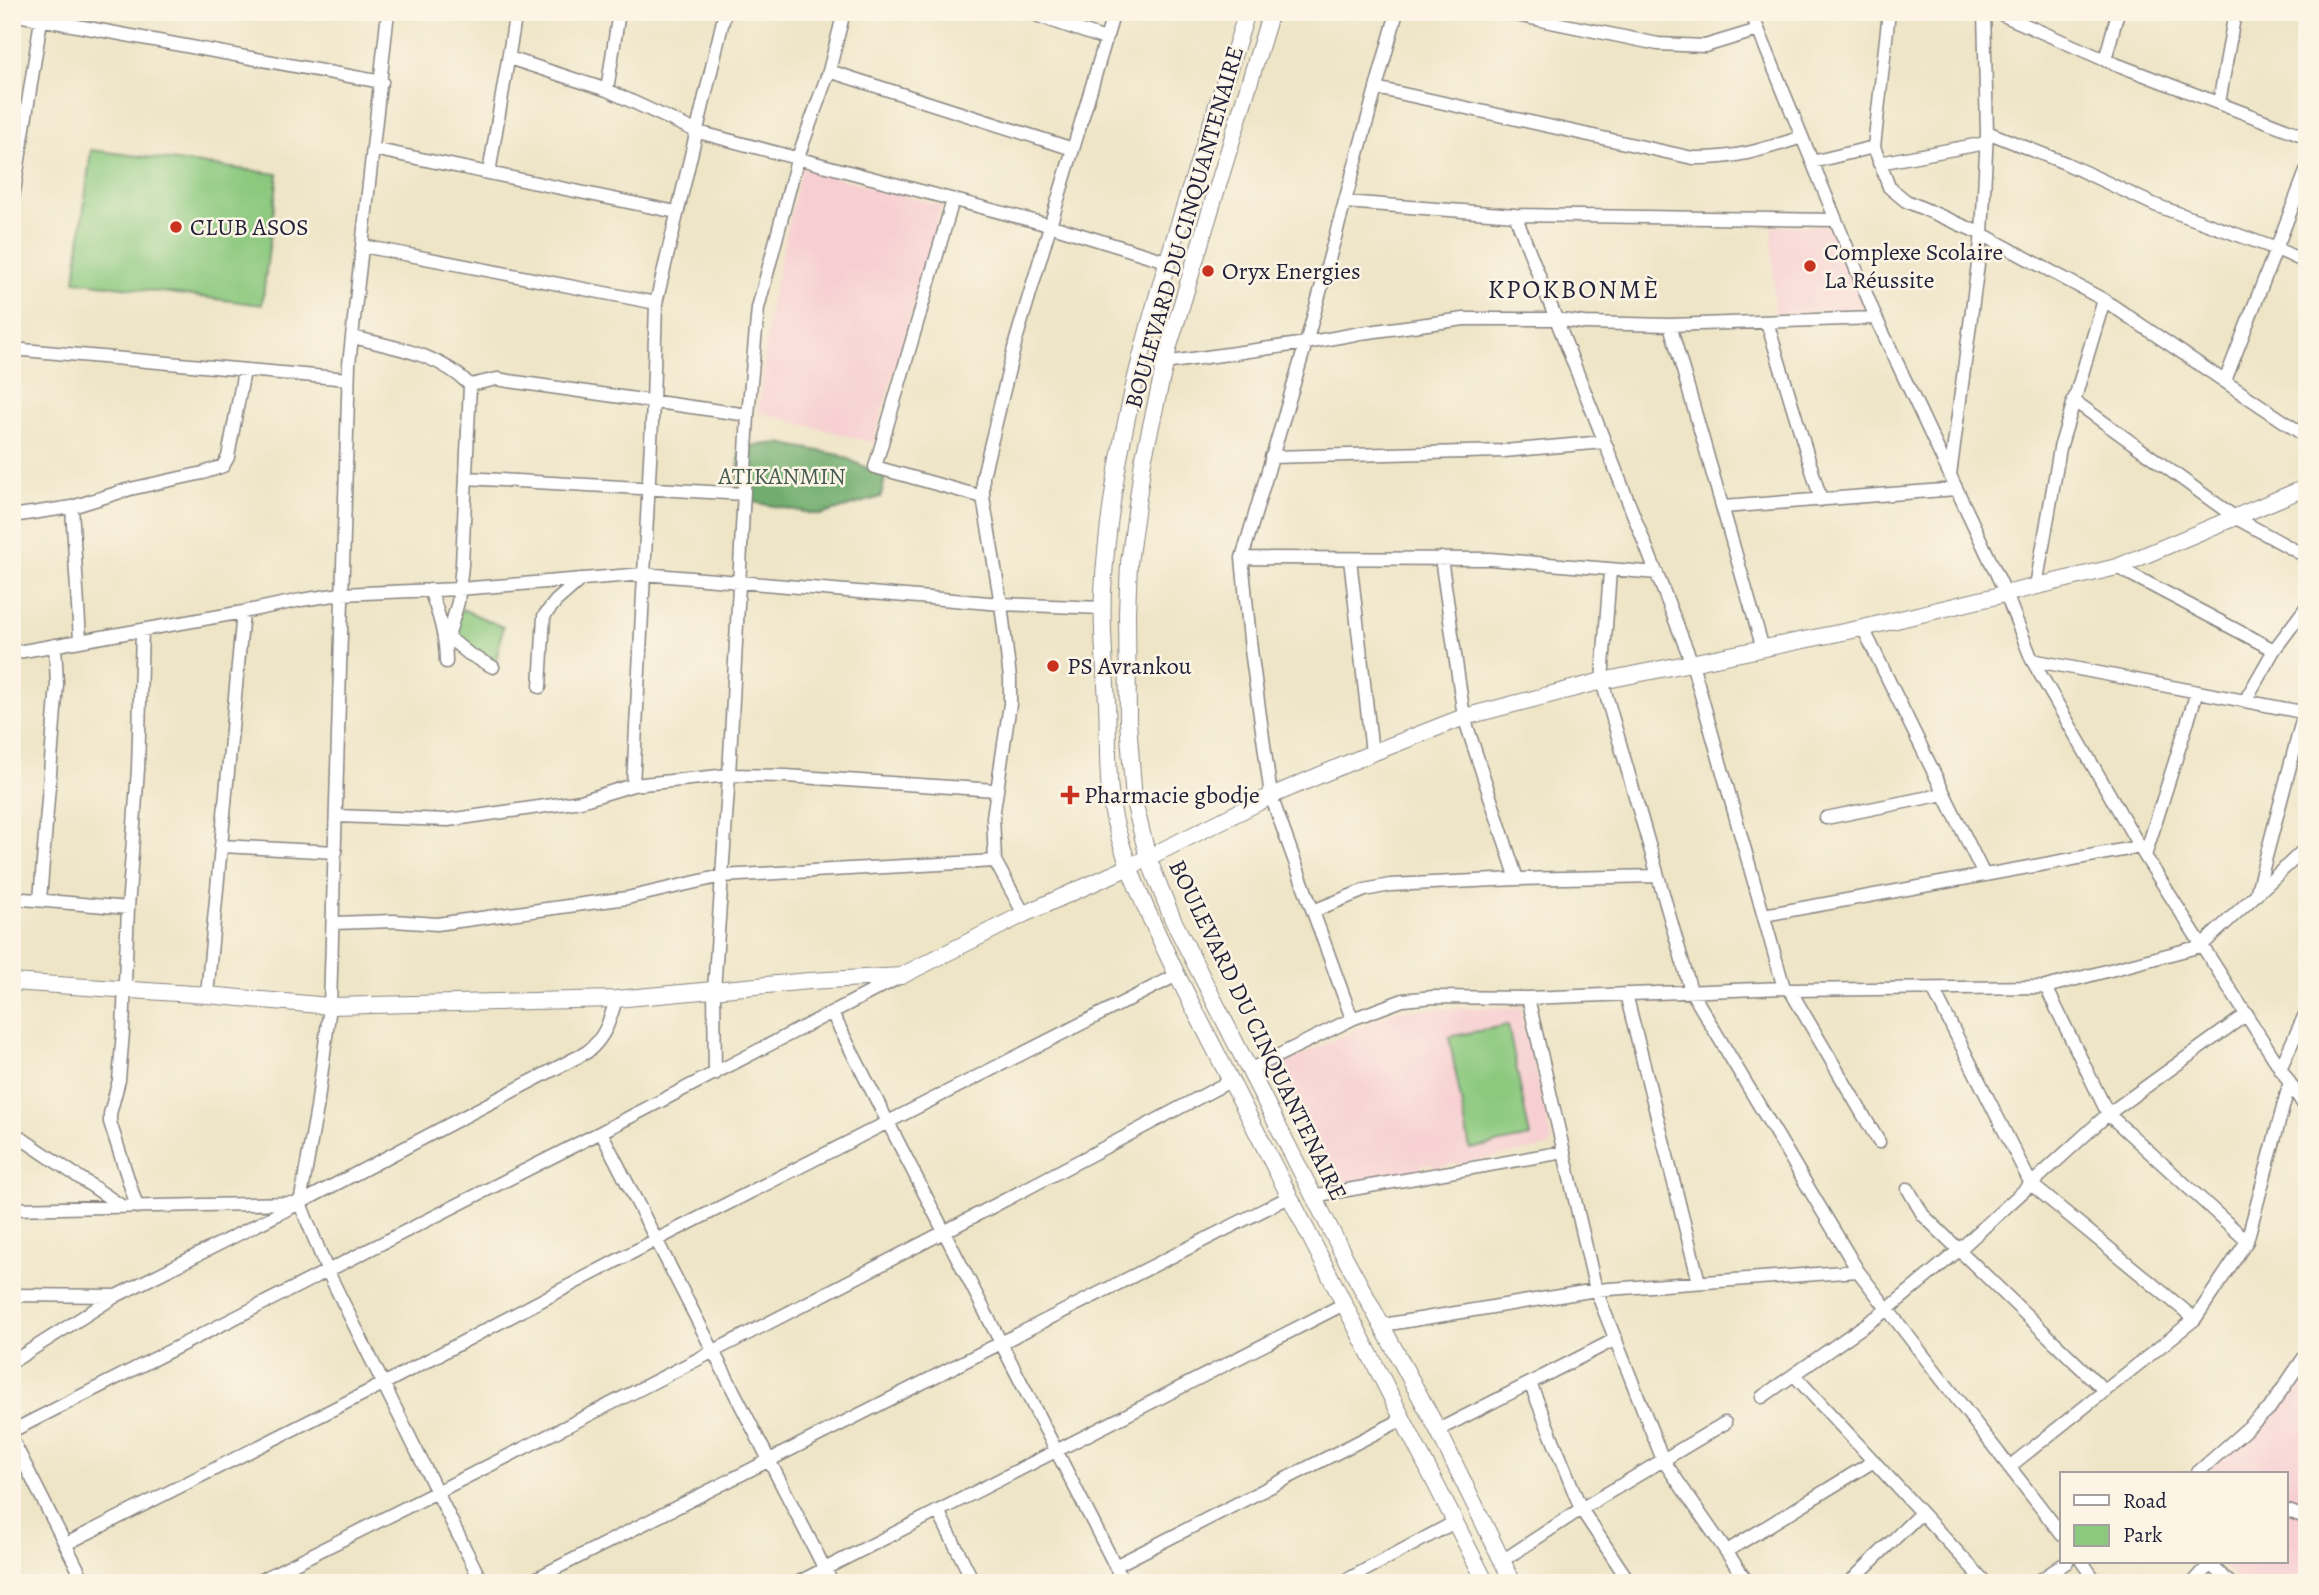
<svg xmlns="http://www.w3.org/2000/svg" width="2319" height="1595" font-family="Alegreya,serif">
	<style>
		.built { fill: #f7cfd2 }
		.green { fill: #8cc97f; stroke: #57765d; stroke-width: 2 }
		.forest { fill: #71ad6e; stroke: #4a6854; stroke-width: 2 }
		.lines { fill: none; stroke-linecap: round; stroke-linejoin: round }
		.street-casing { stroke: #888481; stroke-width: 15 }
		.secondary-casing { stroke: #888481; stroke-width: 18 }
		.street { stroke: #fff; stroke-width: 12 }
		.secondary { stroke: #fff; stroke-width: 16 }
		.poi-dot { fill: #c8321e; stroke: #fcf5e5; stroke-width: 2.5 }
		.labels { text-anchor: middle; stroke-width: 5; stroke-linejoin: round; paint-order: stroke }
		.poi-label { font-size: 24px; fill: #22223b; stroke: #fcf5e5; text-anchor: start }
		.street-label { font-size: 24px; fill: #22223b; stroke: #fcf5e5 }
		.park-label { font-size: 24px; fill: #475c53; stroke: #fcf5e5 }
		.neighbourhood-label { font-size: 26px; letter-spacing: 2px; fill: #22223b; stroke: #fcf5e5 }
	</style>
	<rect width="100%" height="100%" fill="#fcf5e5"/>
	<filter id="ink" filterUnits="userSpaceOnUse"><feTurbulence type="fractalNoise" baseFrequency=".0143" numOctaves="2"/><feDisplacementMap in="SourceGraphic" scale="14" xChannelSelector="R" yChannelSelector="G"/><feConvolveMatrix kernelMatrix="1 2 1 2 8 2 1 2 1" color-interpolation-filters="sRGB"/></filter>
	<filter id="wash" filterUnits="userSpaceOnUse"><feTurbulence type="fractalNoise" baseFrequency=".00686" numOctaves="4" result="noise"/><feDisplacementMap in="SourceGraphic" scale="28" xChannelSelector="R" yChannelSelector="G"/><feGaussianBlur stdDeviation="1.57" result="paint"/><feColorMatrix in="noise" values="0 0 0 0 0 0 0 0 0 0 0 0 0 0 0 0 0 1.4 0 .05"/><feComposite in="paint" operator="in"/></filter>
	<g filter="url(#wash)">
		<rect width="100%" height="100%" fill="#eee5c7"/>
		<path class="built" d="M 801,168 L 942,206 L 873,443 L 758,412 L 770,306 Z
			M 1831,225 L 1865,307 L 1774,316 L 1772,226 Z
			M 1520,1007 L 1552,1141 L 1549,1147 L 1433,1168 L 1431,1164 L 1422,1165 L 1420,1170 L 1339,1185 L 1277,1067 L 1397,1010 Z
			M 2307,1367 L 2307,1583 L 2242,1583 L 2219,1562 L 2286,1562 L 2286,1474 L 2204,1474 L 2203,1472 L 2273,1414 Z"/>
		<path class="green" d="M 91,150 L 278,174 L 262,305 L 75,281 Z
			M 462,609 L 503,627 L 494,671 L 448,641 Z
			M 1508,1025 L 1530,1137 L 1470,1149 L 1449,1037 Z"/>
		<path class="forest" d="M 779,443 L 840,455 L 885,477 L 881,497 L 820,515 L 753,502 L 737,493 L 740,447 Z"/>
	</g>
	<g filter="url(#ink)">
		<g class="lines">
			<defs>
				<path id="street" d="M 388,12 L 349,364 L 330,1006 L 317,1108 L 300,1203 L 327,1270 L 482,1583
					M 1027,12 L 1105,39
					M 1502,12 L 1658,44 L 1705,46 L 1758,30
					M 1751,12 L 1876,318 L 2006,594 L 2032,660 L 2145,856 L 2307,1110
					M 1889,12 L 1874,147 L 1889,187 L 1906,201 L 1982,234 L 2104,300 L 2307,437
					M 1996,12 L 2105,60 L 2307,137
					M 12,14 L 382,82
					M 509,58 L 607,90 L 698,132 L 1049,225 L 1169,262
					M 2105,60 L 2118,12
					M 829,71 L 1073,149
					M 1376,88 L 1693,158 C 1735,159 1762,150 1802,137
					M 607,90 L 619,12
					M 2219,103 L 2235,12
					M 1987,132 L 2065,163 L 2155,205 L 2277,249 L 2307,263
					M 373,149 L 676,212
					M 1812,162 L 1874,147
					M 1879,163 L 1986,143
					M 489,173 L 516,12
					M 953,200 L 875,467 L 983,497
					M 1345,202 L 1515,215 L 1835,220
					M 12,204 L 41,20
					M 1515,215 L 1692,663 L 1784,988
					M 363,246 L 656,303
					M 1767,322 L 1821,500
					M 1670,325 L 1763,649
					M 353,337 C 395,348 438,353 470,385 L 497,379 L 509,381 L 748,415
					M 12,349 L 348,379
					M 1164,363 L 1306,343 L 1361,333 L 1464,319 L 1556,319 L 1584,323 L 1670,325 L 1876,318
					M 2225,381 L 2307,169
					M 2073,400 L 2236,518 L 2307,557
					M 1271,457 L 1504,451 L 1604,442
					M 1950,475 L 1982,234 L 1987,132 L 1984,12
					M 466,478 L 744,494
					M 72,507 L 80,640
					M 1723,507 L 1956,489
					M 12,516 L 72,507 L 130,489 L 203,473 L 223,466 L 228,457 L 244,371
					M 1242,558 L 1490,559 L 1657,573
					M 1441,558 L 1464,717 L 1517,879
					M 1350,559 L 1372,753
					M 2117,567 L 2274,650 L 2245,701
					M 1610,571 L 1602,681 L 1691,991 L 1858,1271 L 2062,1535
					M 2036,586 L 2060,448 L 2104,300
					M 430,590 C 439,615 446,636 446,662
					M 1863,628 L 1984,875
					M 448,637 L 469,654 L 493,667
					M 446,644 L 458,602 L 462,565 L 470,385
					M 2274,650 L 2307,606
					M 12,653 L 243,612 L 301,600 L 341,594 L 459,589 L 644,574 L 1001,604 L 1102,608
					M 2032,660 L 2307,713
					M 540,687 L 544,616 L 556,601 L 581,579
					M 633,785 L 653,403 L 656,303 L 725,12
					M 336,816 L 448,820 L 581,801 L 633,785 L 729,775 L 786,776 L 995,790
					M 1826,818 L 1944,794
					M 222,846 L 336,852
					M 2145,856 L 2197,692
					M 2256,895 L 2304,713
					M 12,898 L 128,908
					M 40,900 L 57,684 L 55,645
					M 1313,911 L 1365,890 L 1390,885 L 1517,879 L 1658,876
					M 1024,914 L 995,861 L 993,817 L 1010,704 L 1010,678 L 1001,604 L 983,497 L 983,476 L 1016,340 L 1114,12
					M 1764,915 L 2139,847
					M 333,923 L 394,921 L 437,924 L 627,898 L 722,876 L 995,861
					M 2046,987 L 2108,1114 L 2247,1241
					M 1933,989 L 2031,1184 L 2195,1319
					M 1790,990 L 1879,1142
					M 1626,994 L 1699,1282
					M 207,995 L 243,612
					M 1528,998 L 1596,1290 L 1663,1460 L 1748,1583
					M 832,1013 L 1124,1583
					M 1352,1019 L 1271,796 L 1251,650 L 1242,558 L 1306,343 L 1397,12
					M 2280,1069 L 2307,1010
					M 1249,1070 L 1352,1019 L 1403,1000 L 1433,997 L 1528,998 L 1784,988 L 1790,990 L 2046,987 L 2201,946 L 2307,847
					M 715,1074 L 714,990 L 729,775 L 748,415 L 758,308 L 797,160 L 829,71 L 844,12
					M 12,1132 L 123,1207
					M 601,1132 L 832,1583
					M 1908,1189 L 1923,1215 L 2105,1391
					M 1313,1196 L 1564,1152
					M 137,1207 L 110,1122 L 110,1114 L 119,1080 L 123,1032 L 128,908 L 138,769 L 142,630
					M 12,1209 L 295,1203
					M 12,1295 L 116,1296
					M 1383,1325 L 1596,1290 L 1858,1271
					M 12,1362 L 116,1296 L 300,1203 L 587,1052 C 605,1038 610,1020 616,999
					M 1795,1376 L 1986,1583
					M 1530,1383 L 1581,1509 L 1630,1583
					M 1762,1397 L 1888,1309 L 1959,1250 L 2108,1114 L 2247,1014
					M 1438,1430 L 1616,1339
					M 12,1431 L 601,1132 L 898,978
					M 12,1439 L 85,1583
					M 2009,1467 L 2195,1319 L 2247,1241 L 2289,1085
					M 2196,1474 L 2269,1409 L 2307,1353
					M 2286,1510 L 2307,1518
					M 938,1511 L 974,1583
					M 66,1544 L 383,1384 L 656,1240 L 1177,975
					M 1727,1551 L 1874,1461
					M 1502,1561 L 1581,1509 L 1725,1423
					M 2082,1562 L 2097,1583
					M 1115,1566 L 1403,1419
					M 255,1583 C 583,1420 909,1252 1232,1080
					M 527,1583 L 1289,1197
					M 797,1583 L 1344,1304
					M 1341,1583 L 1455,1522
					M 1849,1583 L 1921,1513
					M 2036,1583 L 2067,1562
					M 2193,1583 L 2208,1566 L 2213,1567 L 2230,1583"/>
				<path id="secondary" d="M 1247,12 C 1188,201 1114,391 1103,591 C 1101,627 1105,665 1107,702 C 1109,744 1105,792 1118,833 C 1132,882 1155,928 1177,975 L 1486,1583
					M 1271,12 L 1169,346 L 1143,461 L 1129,563 L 1127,612 L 1128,721 L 1134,801 L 1148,858 L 1173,920 L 1341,1250 L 1438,1430 L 1513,1583
					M 12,982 L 207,995 L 330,1006 L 616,999 L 809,981 L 901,976 L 1024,914 L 1129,867 L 1271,796 L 1372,753 L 1464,717 L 1602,681 L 1863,628 L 2117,567 L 2307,487"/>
			</defs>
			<use href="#street" class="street-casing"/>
			<use href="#secondary" class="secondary-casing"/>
			<use href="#street" class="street"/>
			<use href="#secondary" class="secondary"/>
		</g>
	</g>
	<g class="poi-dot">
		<circle cx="176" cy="227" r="7"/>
		<circle cx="1810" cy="266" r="7"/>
		<circle cx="1208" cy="271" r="7"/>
		<circle cx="1053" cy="666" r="7"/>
		<path d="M1066.5 784.5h7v7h7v7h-7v7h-7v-7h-7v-7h7z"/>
	</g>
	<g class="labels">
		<g class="poi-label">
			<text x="190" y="235">CLUB ASOS</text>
			<text x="1824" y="260">Complexe Scolaire<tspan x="1824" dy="28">La Réussite</tspan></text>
			<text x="1222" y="279">Oryx Energies</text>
			<text x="1067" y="674">PS Avrankou</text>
			<text x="1084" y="803">Pharmacie gbodje</text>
		</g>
		<g class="street-label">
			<text transform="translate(1184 227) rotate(-74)" y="8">BOULEVARD DU CINQUANTENAIRE</text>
			<text transform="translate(1258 1030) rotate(64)" y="8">BOULEVARD DU CINQUANTENAIRE</text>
		</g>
		<g class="park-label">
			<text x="782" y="484">ATIKANMIN</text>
		</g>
		<g class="neighbourhood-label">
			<text x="1574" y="298">KPOKBONMÈ</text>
		</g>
	</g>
	<rect width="2319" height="1595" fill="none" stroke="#fcf5e5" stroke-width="42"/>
	<rect x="2060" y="1472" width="228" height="91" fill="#fcf5e5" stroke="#a5a1a1" stroke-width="2"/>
	<rect x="2074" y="1495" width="35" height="10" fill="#ffffff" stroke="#a5a1a1" stroke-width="2"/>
	<text x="2123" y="1508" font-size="21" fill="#22223b">Road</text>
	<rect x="2074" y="1525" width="35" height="21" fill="#8cc97f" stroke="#a5a1a1" stroke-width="2"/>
	<text x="2123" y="1542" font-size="21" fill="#22223b">Park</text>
</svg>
